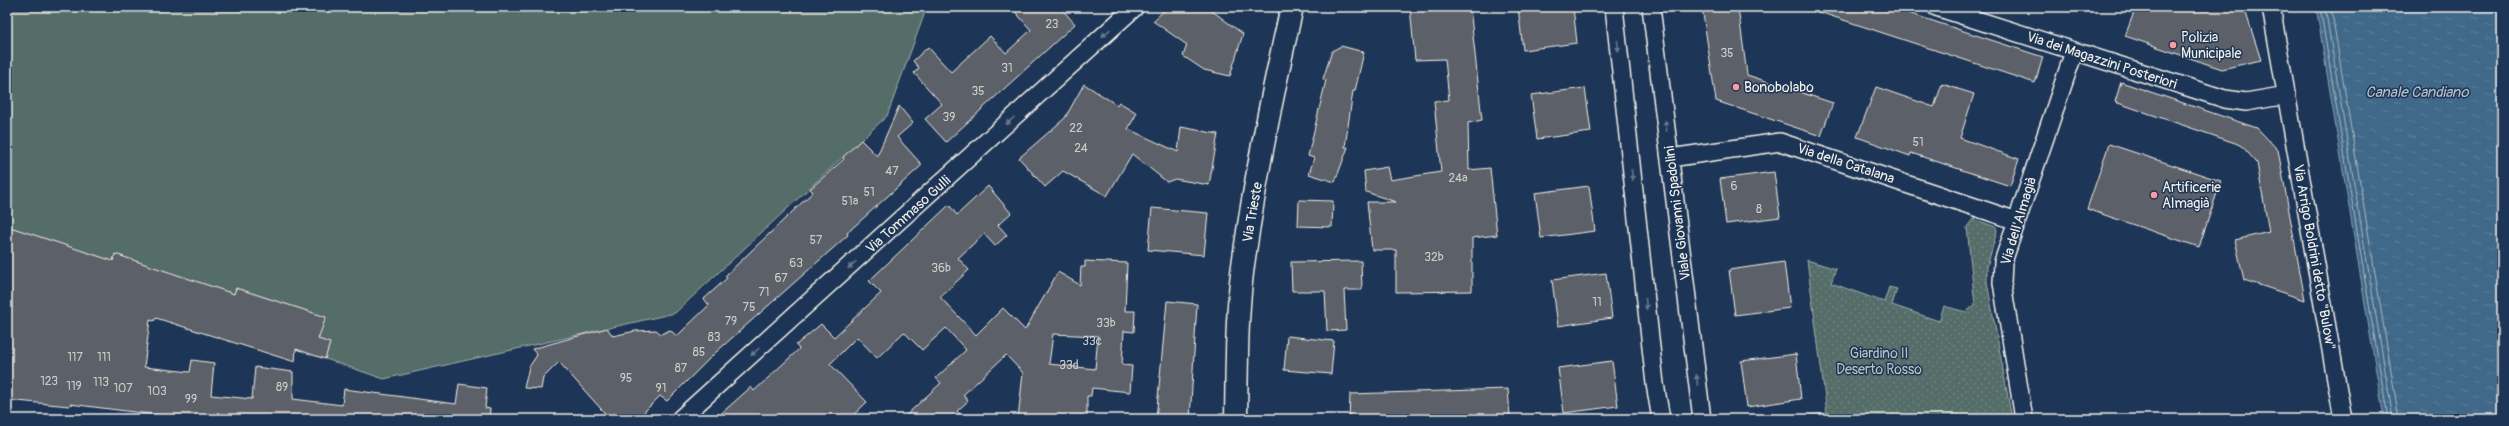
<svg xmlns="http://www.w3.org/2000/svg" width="2509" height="426" font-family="Pangolin,sans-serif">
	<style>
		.grass { fill: url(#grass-dots); stroke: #a4afa8 }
		.pitch { fill: #556d69; stroke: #a4afa8 }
		.water { fill: url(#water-ripples); stroke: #889fae }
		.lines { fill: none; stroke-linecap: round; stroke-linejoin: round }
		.shore { stroke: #acbac2; stroke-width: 1 }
		.building { fill: #5c6167; stroke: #f4f1e8; fill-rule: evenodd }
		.street-casing { stroke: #f4f1e8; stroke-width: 20 }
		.secondary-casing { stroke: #f4f1e8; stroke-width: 25 }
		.street { stroke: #1d3557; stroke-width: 17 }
		.secondary { stroke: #1d3557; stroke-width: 22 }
		.oneway { fill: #68778a }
		.poi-dot { fill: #ff9aa2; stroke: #1d3557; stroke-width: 1.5 }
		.labels { text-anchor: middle; stroke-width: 3; stroke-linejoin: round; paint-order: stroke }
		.number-label { font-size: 12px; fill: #cecdc8 }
		.poi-label { font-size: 14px; fill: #f4f1e8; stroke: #1d3557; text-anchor: start }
		.street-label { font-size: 14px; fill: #f4f1e8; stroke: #1d3557 }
		.park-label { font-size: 14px; fill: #bcc3bc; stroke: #1d3557 }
		.water-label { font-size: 15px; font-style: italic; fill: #b5c1c6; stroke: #1d3557 }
	</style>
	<defs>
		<pattern id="grass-dots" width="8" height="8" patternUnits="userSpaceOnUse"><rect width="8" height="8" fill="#556d69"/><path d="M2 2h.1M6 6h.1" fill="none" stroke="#6e827e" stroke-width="1.8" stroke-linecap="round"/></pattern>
		<pattern id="water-ripples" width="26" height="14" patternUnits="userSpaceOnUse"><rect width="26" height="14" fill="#406888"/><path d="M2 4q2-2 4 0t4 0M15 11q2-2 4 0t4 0" fill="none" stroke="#5c7e99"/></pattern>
	</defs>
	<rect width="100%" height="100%" fill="#1d3557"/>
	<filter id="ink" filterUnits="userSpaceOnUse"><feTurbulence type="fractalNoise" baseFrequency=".025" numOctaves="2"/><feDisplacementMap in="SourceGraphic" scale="8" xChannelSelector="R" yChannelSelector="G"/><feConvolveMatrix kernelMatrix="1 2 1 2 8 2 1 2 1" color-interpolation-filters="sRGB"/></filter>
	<g filter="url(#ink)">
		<path class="grass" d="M 1973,219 L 1996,227 L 1997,231 L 1987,267 L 1987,282 L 2012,419 L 1773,419 L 1827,413 L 1807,260 L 1836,269 L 1831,283 L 1884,302 L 1889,287 L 1897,289 L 1892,305 L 1939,321 L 1944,306 L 1966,312 L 1975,305 L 1967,227 Z"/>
		<path class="pitch" d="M 7,7 L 927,7 L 887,116 L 675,313 L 384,379 L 7,250 Z"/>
		<path class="water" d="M 2316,7 L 2502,7 L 2502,419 L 2384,419 Z"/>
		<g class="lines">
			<path class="shore" d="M 2320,7 L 2388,419
				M 2325,7 L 2393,419
				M 2331,7 L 2399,419"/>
		</g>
		<path class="building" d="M 1011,7 L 1060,7 L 1075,24 L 946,142 L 925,119 L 942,104 L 914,73 L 919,68 L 913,61 L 928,47 L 951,72 L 990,36 L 1006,53 L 1031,30 Z
			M 1168,7 L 1207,7 L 1243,34 L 1230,76 L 1204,70 L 1183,56 L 1187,45 L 1153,21 Z
			M 1410,7 L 1470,7 L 1482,120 L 1468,123 L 1469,170 L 1490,168 L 1497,235 L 1472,238 L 1472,291 L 1396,292 L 1396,250 L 1372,250 L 1367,202 L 1396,202 L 1366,192 L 1364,171 L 1387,167 L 1390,180 L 1441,172 L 1434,101 L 1449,100 L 1445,59 L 1415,60 Z
			M 1518,7 L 1573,7 L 1577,43 L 1523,50 Z
			M 1702,7 L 1738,7 L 1747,75 L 1833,103 L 1821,136 L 1716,101 Z
			M 1813,7 L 1890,7 L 2043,57 L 2035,83 L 1813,10 Z
			M 2136,7 L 2244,7 L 2261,60 L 2222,69 L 2125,36 Z
			M 1341,46 L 1364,52 L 1355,91 L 1353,91 L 1345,147 L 1348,147 L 1335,182 L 1309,174 L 1314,158 L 1308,156 L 1326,80 L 1323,79 L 1332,51 Z
			M 2121,82 L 2257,128 L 2278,150 L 2305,300 L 2244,280 L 2235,240 L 2269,232 L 2257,163 L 2241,145 L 2115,102 Z
			M 1084,84 L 1117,105 L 1119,102 L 1137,113 L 1128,129 L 1178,152 L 1181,127 L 1218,134 L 1209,185 L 1175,179 L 1167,182 L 1132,154 L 1107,196 L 1063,171 L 1045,187 L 1019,158 L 1065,118 Z
			M 1942,84 L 1974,94 L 1960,138 L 2019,159 L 2010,186 L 1911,153 L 1910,156 L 1857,137 L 1876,87 L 1934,107 Z
			M 1585,88 L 1591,132 L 1537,139 L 1531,95 Z
			M 899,106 L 913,123 L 897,137 L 922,165 L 847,233 L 848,235 L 715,353 L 667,401 L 660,396 L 637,419 L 610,419 L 559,362 L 543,378 L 541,389 L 524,388 L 529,367 L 537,355 L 532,349 L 607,328 L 613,336 L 635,331 L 656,330 L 661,334 L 670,330 L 677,336 L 709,305 L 704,299 L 727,278 L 725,276 L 813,192 L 810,189 L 844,159 L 843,157 L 861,140 L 877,156 Z
			M 2109,144 L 2221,181 L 2199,247 L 2087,209 Z
			M 1774,172 L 1780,217 L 1726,224 L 1720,179 Z
			M 988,186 L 1011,213 L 998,225 L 1007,235 L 995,246 L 984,234 L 958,258 L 969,270 L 940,297 L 976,335 L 1003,308 L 1025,330 L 1058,272 L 1080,285 L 1081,267 L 1085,267 L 1085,261 L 1127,263 L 1125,311 L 1135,311 L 1134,332 L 1124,331 L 1122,365 L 1132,366 L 1130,392 L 1092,388 L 1091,396 L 1087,396 L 1087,419 L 1018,419 L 1023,373 L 1006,355 L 963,395 L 968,401 L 957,411 L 965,419 L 902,419 L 941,383 L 936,378 L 966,350 L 946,328 L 922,350 L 904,332 L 877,358 L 857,337 L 830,364 L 867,402 L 849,419 L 715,419 L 751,387 L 754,391 L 799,349 L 796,345 L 821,324 L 834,337 L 881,293 L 869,281 L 949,205 L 957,215 ZM 1053,334 L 1098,336 L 1095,369 L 1049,364 Z
			M 1589,186 L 1595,231 L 1541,238 L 1535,193 Z
			M 1299,200 L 1333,201 L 1332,227 L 1298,226 Z
			M 1152,208 L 1208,213 L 1204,255 L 1148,250 Z
			M 7,226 L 113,261 L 115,254 L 234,294 L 236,288 L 326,317 L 318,339 L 330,343 L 325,359 L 296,349 L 295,362 L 156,318 L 154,321 L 150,320 L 144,367 L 190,372 L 192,360 L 214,363 L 211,395 L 252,399 L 255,367 L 293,372 L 293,399 L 342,405 L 344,389 L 456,404 L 459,384 L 487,388 L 485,408 L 490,409 L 489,419 L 190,419 L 70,404 L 69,406 L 7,400 L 9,357 L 7,356 Z
			M 1361,261 L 1362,290 L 1344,290 L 1346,330 L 1327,331 L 1325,291 L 1292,291 L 1291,262 Z
			M 1784,262 L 1790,308 L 1735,315 L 1729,270 Z
			M 1606,273 L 1612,318 L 1558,326 L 1552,280 Z
			M 1167,301 L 1197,304 L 1190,419 L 1156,419 Z
			M 1287,336 L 1334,341 L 1331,374 L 1284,370 Z
			M 1796,354 L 1801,399 L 1747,407 L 1741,361 Z
			M 1612,361 L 1618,406 L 1564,413 L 1558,368 Z
			M 1508,389 L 1510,416 L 1467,419 L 1349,419 L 1350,394 Z"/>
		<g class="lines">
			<defs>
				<path id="street" d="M 1614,7 L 1655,384 L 1661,419
					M 1651,7 L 1702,419
					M 1936,7 L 2225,99 L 2246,102 L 2287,95
					M 2271,7 L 2343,419
					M 1670,158 L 1780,142 L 2017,221
					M 680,419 L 1135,7
					M 2024,419 L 2002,283 L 2003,262 L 2074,52"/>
				<path id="secondary" d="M 1236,419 C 1237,366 1236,311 1244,258 C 1256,174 1273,90 1292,7"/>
			</defs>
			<use href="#street" class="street-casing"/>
			<use href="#secondary" class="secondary-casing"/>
			<use href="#street" class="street"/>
			<use href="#secondary" class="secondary"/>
		</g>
		<defs><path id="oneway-solid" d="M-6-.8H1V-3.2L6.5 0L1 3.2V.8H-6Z"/></defs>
		<g class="oneway">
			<use href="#oneway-solid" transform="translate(1106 33) rotate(138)"/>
			<use href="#oneway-solid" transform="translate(1618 46) rotate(84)"/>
			<use href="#oneway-solid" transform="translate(1010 121) rotate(138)"/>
			<use href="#oneway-solid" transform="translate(1666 126) rotate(-97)"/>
			<use href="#oneway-solid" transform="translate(1632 175) rotate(84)"/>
			<use href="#oneway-solid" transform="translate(852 265) rotate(138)"/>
			<use href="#oneway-solid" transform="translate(1646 304) rotate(84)"/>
			<use href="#oneway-solid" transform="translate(755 352) rotate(138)"/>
			<use href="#oneway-solid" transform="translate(1697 380) rotate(-97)"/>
		</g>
	</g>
	<g class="poi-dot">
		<circle cx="2173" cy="45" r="4"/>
		<circle cx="1736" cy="87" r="4"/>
		<circle cx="2154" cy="195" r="4"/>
	</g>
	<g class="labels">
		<g class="number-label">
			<text x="1052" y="28">23</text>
			<text x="1727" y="57">35</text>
			<text x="1007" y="72">31</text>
			<text x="978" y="95">35</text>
			<text x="949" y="121">39</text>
			<text x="1076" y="132">22</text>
			<text x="1918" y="146">51</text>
			<text x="1081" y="152">24</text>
			<text x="892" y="175">47</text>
			<text x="1458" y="182">24a</text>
			<text x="1734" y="190">6</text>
			<text x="869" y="196">51</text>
			<text x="850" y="205">51a</text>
			<text x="1759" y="213">8</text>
			<text x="816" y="244">57</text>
			<text x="1434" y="261">32b</text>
			<text x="796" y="267">63</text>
			<text x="941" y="272">36b</text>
			<text x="781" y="282">67</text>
			<text x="764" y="296">71</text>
			<text x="1597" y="306">11</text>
			<text x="749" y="311">75</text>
			<text x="731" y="325">79</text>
			<text x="1106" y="327">33b</text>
			<text x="714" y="341">83</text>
			<text x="1092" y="345">33c</text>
			<text x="699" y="356">85</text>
			<text x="75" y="361">117</text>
			<text x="104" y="361">111</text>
			<text x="1069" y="369">33d</text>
			<text x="681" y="372">87</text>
			<text x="626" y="382">95</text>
			<text x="49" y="385">123</text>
			<text x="101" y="386">113</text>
			<text x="74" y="390">119</text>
			<text x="282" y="391">89</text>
			<text x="123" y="392">107</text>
			<text x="661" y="392">91</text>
			<text x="157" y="395">103</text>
			<text x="191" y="403">99</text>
		</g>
		<g class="poi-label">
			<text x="2181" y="42">Polizia<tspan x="2181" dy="16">Municipale</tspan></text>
			<text x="1744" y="92">Bonobolabo</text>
			<text x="2162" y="192">Artificerie<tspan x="2162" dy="16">Almagià</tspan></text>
		</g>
		<g class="street-label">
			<text transform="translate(2102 60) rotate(18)" y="5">Via dei Magazzini Posteriori</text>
			<text transform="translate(1846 163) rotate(18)" y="5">Via della Catalana</text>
			<text transform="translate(1252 212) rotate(-80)" y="5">Via Trieste</text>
			<text transform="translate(1677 213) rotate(-97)" y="5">Viale Giovanni Spadolini</text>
			<text transform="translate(908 214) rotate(-42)" y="5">Via Tommaso Gulli</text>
			<text transform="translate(2018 221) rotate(-73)" y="5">Via dell'Almagià</text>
			<text transform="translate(2315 257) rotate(80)" y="5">Via Arrigo Boldrini detto "Bulow"</text>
		</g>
		<g class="park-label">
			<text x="1879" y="358">Giardino Il<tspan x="1879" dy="16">Deserto Rosso</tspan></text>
		</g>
		<g class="water-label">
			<text x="2417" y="97">Canale Candiano</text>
		</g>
	</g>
	<rect width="2509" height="426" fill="none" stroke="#1d3557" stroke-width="24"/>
	<rect x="12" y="12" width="2485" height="402" fill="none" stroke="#f4f1e8" stroke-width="1.5" filter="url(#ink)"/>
</svg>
